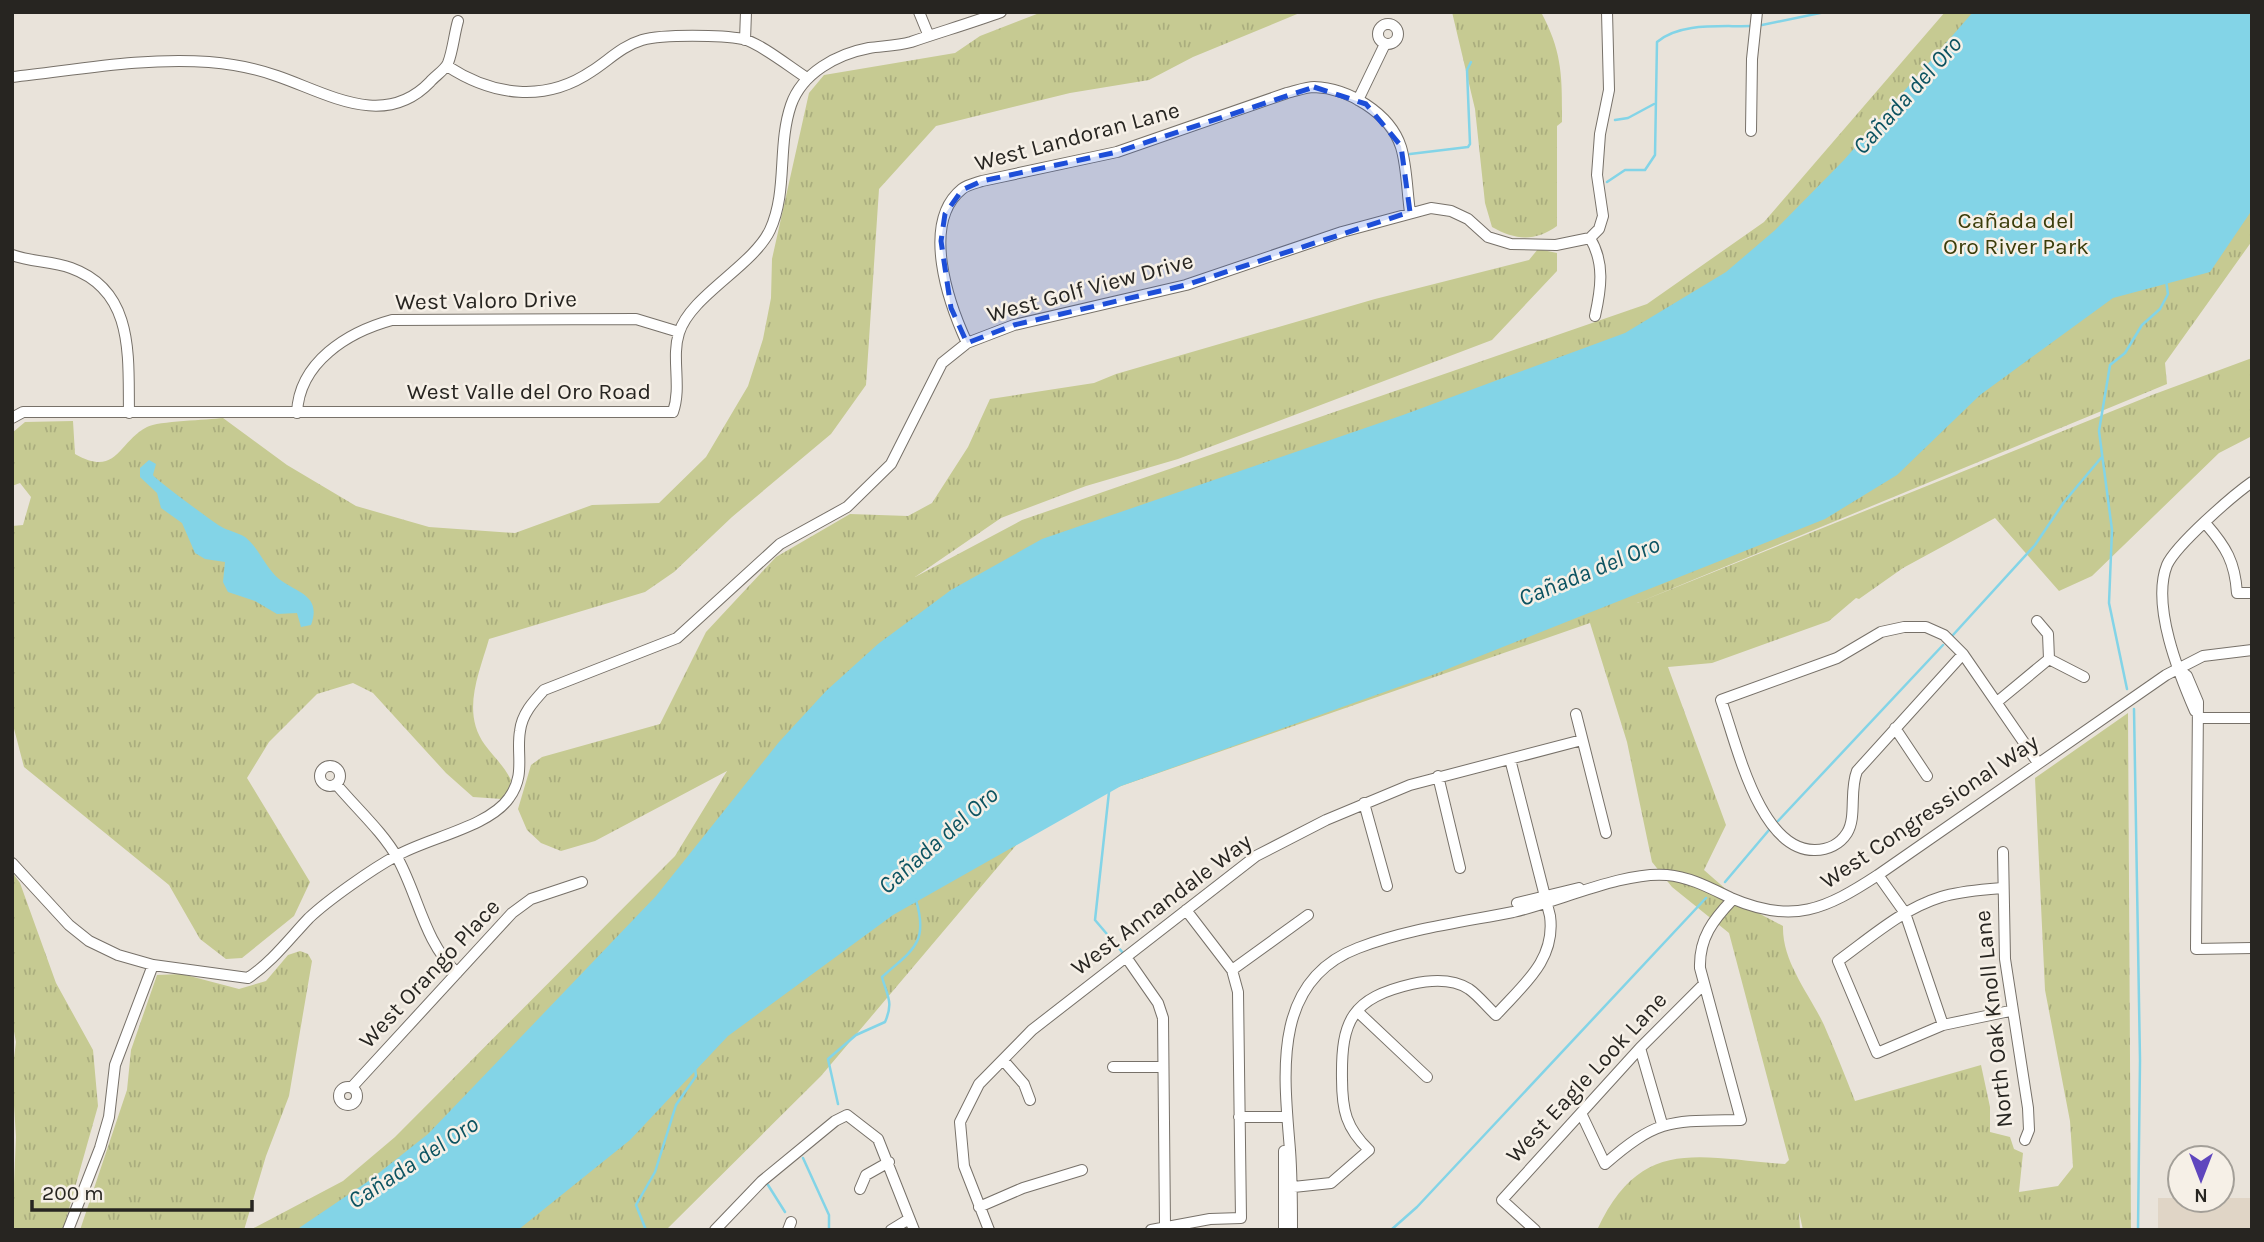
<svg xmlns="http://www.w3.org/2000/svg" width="2264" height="1242" font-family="Karla,sans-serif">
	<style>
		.built { fill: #e0d5c6 }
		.grass { fill: url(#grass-tufts) }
		.water { fill: #83d4e7 }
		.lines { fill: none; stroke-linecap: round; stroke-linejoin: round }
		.stream { stroke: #83d4e7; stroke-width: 2.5 }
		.minor-casing { stroke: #777169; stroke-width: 12 }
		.minor { stroke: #fff; stroke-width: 10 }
		.marked { fill: #1d4ed8; fill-opacity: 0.2; stroke: #1d4ed8; stroke-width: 5; stroke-dasharray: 14 9; stroke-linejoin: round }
		.labels { text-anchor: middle; stroke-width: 5; stroke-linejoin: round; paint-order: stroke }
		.street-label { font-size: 23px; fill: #272521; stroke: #f6f0e7 }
		.park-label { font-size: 23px; fill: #3b3d0b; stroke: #f6f0e7 }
		.water-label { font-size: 24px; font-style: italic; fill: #0c5361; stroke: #f6f0e7 }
	</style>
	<defs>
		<pattern id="grass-tufts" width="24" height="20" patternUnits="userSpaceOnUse" patternTransform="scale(1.75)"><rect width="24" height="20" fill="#c6ca92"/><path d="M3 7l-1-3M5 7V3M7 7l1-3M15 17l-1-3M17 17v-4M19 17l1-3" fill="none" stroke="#aaad7e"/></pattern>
	</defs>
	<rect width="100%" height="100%" fill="#e9e3da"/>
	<path class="built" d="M 2158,1198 L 2252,1198 L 2252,1230 L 2158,1230 Z"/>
	<path class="grass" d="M 1042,12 L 1302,12 L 1193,57 L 1149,80 L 1070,93 L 936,126 L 879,189 L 866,385 L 831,434 L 732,517 L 674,572 L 645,592 L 489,639 C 479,674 461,712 485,745 C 494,757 504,766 511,780 L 507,795 L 502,799 L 473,797 L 446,773 L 373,693 L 353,683 L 317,694 L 269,742 L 247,778 L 310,882 L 294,916 L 242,958 L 226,959 L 200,939 L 169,885 L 24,767 L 12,721 L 12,526 L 23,525 L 31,497 L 20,483 L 12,486 L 12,433 L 25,422 L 73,421 L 75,454 C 117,478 118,442 147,427 C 158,421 208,420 223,418 L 287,465 L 356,506 L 429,527 L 515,533 L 592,505 L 659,503 L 706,457 L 748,386 L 763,339 L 771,298 L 772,259 L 809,93 L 824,75 L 955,53 L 980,36 Z
		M 1452,12 L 1541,12 C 1563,53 1562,78 1562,122 L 1557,126 L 1557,226 C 1535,242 1515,240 1492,227 L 1485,203 L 1475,109 Z
		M 1945,12 L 2252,12 L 2252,241 L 2165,363 L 2167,384 L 1637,603 L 2152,395 L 2252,358 L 2252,436 L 2219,453 L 2092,576 L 2059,591 L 1995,518 L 1903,568 L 1859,599 L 1856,598 L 1829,621 L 1712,663 L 1668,667 L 1726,825 L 1704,870 L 1745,906 L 1783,926 C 1782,962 1809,993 1824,1025 C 1835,1050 1845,1076 1855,1101 L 1981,1065 L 1990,1107 L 1990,1132 L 2010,1137 L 2014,1149 L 2023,1153 L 2019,1192 L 2058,1186 L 2073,1167 L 2070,1121 L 2045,990 L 2035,778 L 2128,713 L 2131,1230 L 1803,1230 L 1799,1212 L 1800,1230 L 1597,1230 C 1641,1135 1698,1158 1785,1164 L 1789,1160 L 1729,933 L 1672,887 L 1652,862 L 1627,742 L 1590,623 L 1078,801 L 1034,824 L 821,1076 L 666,1230 L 250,1230 L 343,1181 L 395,1137 L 675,856 L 727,771 L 595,841 L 561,851 L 541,843 L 527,830 L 518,809 L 531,765 L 542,757 L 660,724 L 706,632 L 776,557 L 850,514 L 908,516 L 932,503 L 968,447 L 990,399 L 1094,383 L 1116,374 L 1375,299 L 1529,260 L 1538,249 L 1557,253 L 1557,271 L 1492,340 L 1178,459 L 1086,486 L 1001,518 L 915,577 L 1022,520 L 1647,304 L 1764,222 Z
		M 12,872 L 20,883 L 56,983 L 93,1050 L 98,1106 L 63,1230 L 12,1230 L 16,1137 L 12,1074 L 16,1042 L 12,1021 Z
		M 300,951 L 308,954 L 312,961 L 289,1096 L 266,1156 L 244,1230 L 80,1230 L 127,1090 L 131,1050 L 157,975 L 182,974 L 239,989 L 266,981 L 288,955 Z"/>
	<path class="water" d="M 1973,12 L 2252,12 L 2252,210 L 2210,272 L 2113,298 L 1980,395 L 1897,475 L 1825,519 L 1435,674 L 1121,786 L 893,915 L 728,1036 L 630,1140 L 518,1230 L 296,1230 L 370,1180 L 428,1134 L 656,896 L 779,742 L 826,691 L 878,644 L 951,590 L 1042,539 L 1403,415 L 1625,333 L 1726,272 L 1774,231 L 1844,160 Z
		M 149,460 L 156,464 L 153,475 C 155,479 213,522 220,526 C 228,531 237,532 245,537 C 259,548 265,567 279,579 C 297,593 322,595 311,625 L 301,627 L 297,613 L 277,614 L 255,601 L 228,592 L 223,582 L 225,562 L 205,559 L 195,553 L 182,523 L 161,508 L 157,493 L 140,477 L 140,468 Z"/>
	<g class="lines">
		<path class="stream" d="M 1762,25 L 1825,12
			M 1615,120 L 1628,118 L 1654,104
			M 1410,154 L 1468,147 L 1470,144 L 1467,70 L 1471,62
			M 1607,182 L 1625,170 L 1645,170 L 1655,155 L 1657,42 C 1680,22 1721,27 1750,26
			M 1953,635 L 2035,545 L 2064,502 L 2101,458
			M 2127,689 L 2109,603 L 2112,530 L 2099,431 L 2110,365 L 2125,353 L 2142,325 L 2160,309 L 2168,294 L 2166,281
			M 2134,709 L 2140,1060 L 2138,1230
			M 1109,792 L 1095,920 L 1123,953
			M 1778,821 L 1943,645
			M 1725,882 L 1769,830
			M 838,1104 L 828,1059 L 856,1035 L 885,1022 C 894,1002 887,996 882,977 C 912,950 929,944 916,900
			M 803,1158 L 829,1215 L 829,1230
			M 768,1185 L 785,1212
			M 646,1230 L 636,1205 L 655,1172 L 676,1105 L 696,1076 L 695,1068
			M 1391,1230 L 1417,1207 L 1706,898"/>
		<defs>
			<path id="minor" d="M 919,12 L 928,34
				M1378 34a10 10 0 1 1 20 0a10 10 0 1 1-20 0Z
				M 745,40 L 746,12
				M 447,66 C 493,96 545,103 592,71 C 609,60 622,46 642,40 C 663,34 722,35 743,39 C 760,43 791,68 807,78
				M 12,77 C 77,70 144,57 209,62 C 232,64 255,68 277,76 C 327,93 384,130 430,82 C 435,76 445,70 448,63 C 453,50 454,35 458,21
				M 1358,100 L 1385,44
				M 1751,131 L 1752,59 L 1757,12
				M 1590,238 C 1605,263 1601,289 1595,316
				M 12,255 C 31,262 52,261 71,268 C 135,291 128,357 129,413
				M 967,343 C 949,304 920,223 962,189 C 967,185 976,183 982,181 L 1117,152 L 1287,93 C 1296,91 1306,87 1314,87 C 1348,88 1390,113 1401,147 C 1407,167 1407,192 1410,212
				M 297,413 C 299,362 348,332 392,320 L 636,319 L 679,332
				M 12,418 L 23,412 L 673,412 C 682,386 671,358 679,333 C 690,296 753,266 770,230 C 788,191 777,146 791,105 C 802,73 837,54 869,48 C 882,46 897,46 911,42 C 940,32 971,23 1001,12
				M 2206,524 C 2226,547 2235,562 2237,593 L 2252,593
				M 1963,654 L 1857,771 C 1849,791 1857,817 1847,833 C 1840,844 1828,850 1815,850 C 1759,851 1736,741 1721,700 L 1837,658 L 1881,632 L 1904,627 L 1926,627 L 1944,635 L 1963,654 L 2038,763
				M 2049,659 L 2084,677
				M 2177,668 L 2187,676 L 2198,702 L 2196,949 L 2252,948
				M 1997,702 L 2049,659 L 2048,634 L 2037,621
				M 2195,711 C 2179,674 2151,605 2167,565 C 2176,545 2232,496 2252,482
				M 1576,714 L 1606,833
				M 2198,718 L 2252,718
				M 1895,728 L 1927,776
				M320 776a10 10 0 1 1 20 0a10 10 0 1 1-20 0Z
				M 1438,776 L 1460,868
				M 336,784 C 356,808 383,832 398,859 C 419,898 424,941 457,973
				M 1364,803 L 1387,886
				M 2003,852 L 2005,959 L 2028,1108 L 2029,1130 L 2025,1140
				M 12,863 L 69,925 L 89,941 L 118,955 L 153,965 L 248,978 C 272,962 289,939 309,918 C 328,900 372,869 396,856 C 427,838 489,827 509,798 C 526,775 516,754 520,731 C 522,714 533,702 544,690 L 677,638 L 780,544 L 847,507 L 891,464 L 942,363 L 967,343 L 1014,325 L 1186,285 L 1342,232 L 1431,208 L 1451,211 L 1468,219 L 1488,237 L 1511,244 L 1556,245 L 1590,238 L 1599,229 L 1603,216 L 1597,175 L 1600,134 L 1609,90 L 1607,12
				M 1878,875 L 1905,913 L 1943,1025
				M 2001,888 C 1981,890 1960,891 1941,897 C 1902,909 1870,938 1838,961 L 1877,1053 L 1943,1025 L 2010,1011
				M 1517,903 L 1579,888
				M 1126,957 L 1158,1003 L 1163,1018 L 1165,1227
				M 1232,970 L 1308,915
				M 1357,1011 L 1427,1077
				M 1640,1048 L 1662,1124
				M 1003,1060 L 1024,1084 L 1030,1100
				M 1113,1067 L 1162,1067
				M339 1096a9 9 0 1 1 18 0a9 9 0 1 1-18 0Z
				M 352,1087 L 512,913 L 531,899 L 582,882
				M 1581,1113 L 1605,1164 C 1659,1117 1672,1121 1741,1120 L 1700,968 C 1699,938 1713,920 1733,899
				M 1239,1117 L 1287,1117
				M 1284,1188 L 1331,1183 L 1369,1150 C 1346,1128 1342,1110 1342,1079 C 1341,1020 1352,998 1412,984 C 1430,980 1452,978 1469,989 C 1479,996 1487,1007 1496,1015 C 1523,985 1556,960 1550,916 L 1510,759
				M 860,1189 L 866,1175 L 889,1162
				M 979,1207 L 1023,1188 L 1082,1170
				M 68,1230 L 100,1148 L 109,1117 L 115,1065 L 153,965
				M 715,1230 L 762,1181 L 835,1121 L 847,1115 L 878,1139 L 914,1230
				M 788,1230 L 791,1222
				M 891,1230 L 909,1219
				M 989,1230 L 964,1166 L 960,1122 L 979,1084 L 1032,1030 L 1256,856 L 1326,820 L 1410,785 L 1582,740
				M 1151,1230 L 1210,1219 L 1241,1218 L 1238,992 L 1232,970 L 1186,910
				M 1284,1230 L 1284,1151
				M 1292,1230 C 1292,1203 1292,1177 1290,1150 C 1284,1075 1271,981 1358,948 C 1407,929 1462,922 1513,912 C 1558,902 1624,871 1667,875 C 1690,877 1710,888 1731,898 C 1793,925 1826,909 1878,875 L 2166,675 L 2203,656 L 2252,650
				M 1535,1230 L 1502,1200 L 1640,1048 L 1703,985"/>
		</defs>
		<use href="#minor" class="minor-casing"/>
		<use href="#minor" class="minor"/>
	</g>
	<path class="marked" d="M 1314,87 L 1366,104 L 1401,146 L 1410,212 L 1186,285 L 1014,325 L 967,343 L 951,308 L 941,241 L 945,214 L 962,190 L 982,181 L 1117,152 Z"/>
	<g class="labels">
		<g class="street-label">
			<text transform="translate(1077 136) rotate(-15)" y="8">West Landoran Lane</text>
			<text transform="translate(1090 287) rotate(-15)" y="8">West Golf View Drive</text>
			<text transform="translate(486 300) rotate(-1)" y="8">West Valoro Drive</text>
			<text x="529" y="399">West Valle del Oro Road</text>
			<text transform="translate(1929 811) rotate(-34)" y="8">West Congressional Way</text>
			<text transform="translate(1161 904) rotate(-37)" y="8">West Annandale Way</text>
			<text transform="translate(429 973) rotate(-47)" y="8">West Orango Place</text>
			<text transform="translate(1993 1019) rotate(-96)" y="8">North Oak Knoll Lane</text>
			<text transform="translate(1586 1077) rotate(-47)" y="8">West Eagle Look Lane</text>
		</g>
		<g class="park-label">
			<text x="2016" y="228">Cañada del<tspan x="2016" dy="26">Oro River Park</tspan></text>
		</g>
		<g class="water-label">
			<text transform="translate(1907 95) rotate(-48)" y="8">Cañada del Oro</text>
			<text transform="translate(1589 571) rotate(-22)" y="8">Cañada del Oro</text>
			<text transform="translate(938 840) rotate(-41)" y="8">Cañada del Oro</text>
			<text transform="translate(413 1162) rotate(-33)" y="8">Cañada del Oro</text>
		</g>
	</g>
	<rect width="2264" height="1242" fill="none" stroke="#272521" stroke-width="28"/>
	<g transform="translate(2201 1179) rotate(180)"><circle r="33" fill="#f6f0e7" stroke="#a39f98" stroke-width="2"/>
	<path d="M0-5L12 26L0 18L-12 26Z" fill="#5f46be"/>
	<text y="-10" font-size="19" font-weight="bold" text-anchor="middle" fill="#272521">N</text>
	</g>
	<path d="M32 1200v10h220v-10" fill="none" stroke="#272521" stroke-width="3.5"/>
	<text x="42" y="1200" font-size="21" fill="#272521" stroke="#f6f0e7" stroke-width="5" paint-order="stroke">200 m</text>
</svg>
